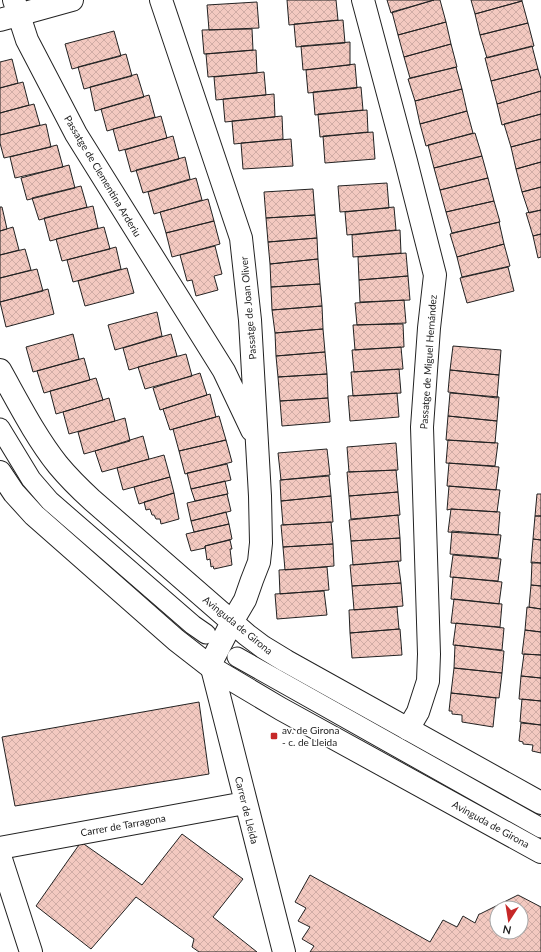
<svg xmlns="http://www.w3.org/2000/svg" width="541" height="952" font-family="Lato,sans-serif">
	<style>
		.building { fill: url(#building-cross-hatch); stroke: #222; fill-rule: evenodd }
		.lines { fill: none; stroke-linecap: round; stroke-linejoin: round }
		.pedestrian-casing { stroke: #222; stroke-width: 21 }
		.minor-casing { stroke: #222; stroke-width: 24 }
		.secondary-casing { stroke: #222; stroke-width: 24 }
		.pedestrian { stroke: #fff; stroke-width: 19 }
		.minor { stroke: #fff; stroke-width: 22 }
		.secondary { stroke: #fff; stroke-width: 22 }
		.poi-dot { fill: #c62828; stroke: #fff; stroke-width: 1.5 }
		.labels { text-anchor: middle; stroke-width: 3; stroke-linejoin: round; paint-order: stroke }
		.street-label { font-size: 10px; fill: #222; stroke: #fff }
		.poi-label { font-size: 10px; fill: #222; stroke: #fff; text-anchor: start }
	</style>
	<defs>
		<pattern id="building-cross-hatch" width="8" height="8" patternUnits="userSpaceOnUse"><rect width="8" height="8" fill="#f3c9c0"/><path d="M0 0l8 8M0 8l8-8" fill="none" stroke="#d0aca5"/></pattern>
	</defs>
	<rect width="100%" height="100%" fill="#fff"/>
	<path class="building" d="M 287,0 L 336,0 L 338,20 L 289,25 Z
		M 387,0 L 434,0 L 391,13 Z
		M 434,0 L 440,0 L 446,22 L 398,35 L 392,12 Z
		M 471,0 L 522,0 L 522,1 L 475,14 Z
		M 522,1 L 528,23 L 480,35 L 475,14 Z
		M 257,2 L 259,28 L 209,30 L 207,5 Z
		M 343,20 L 345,43 L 296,47 L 294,24 Z
		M 446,22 L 451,44 L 404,57 L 398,35 Z
		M 528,23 L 534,46 L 487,58 L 480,35 Z
		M 252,29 L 253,50 L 204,54 L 202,30 Z
		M 114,31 L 121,56 L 72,69 L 65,44 Z
		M 350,42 L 350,65 L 303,70 L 301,46 Z
		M 451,44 L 457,67 L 410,78 L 404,57 Z
		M 532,46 L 538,69 L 491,81 L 485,58 Z
		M 256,50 L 257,73 L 208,77 L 206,54 Z
		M 126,54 L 132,76 L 84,89 L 78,67 Z
		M 12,59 L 18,83 L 0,88 L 0,62 Z
		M 355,64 L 357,88 L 308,93 L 306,70 Z
		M 456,67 L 462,89 L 415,101 L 408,79 Z
		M 538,69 L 541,79 L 541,91 L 497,104 L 491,81 Z
		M 264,72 L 266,95 L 216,100 L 214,77 Z
		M 137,74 L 144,97 L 95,111 L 90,87 Z
		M 23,82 L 29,105 L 0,113 L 0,88 Z
		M 361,87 L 363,110 L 315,115 L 313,92 Z
		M 462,89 L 467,111 L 420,124 L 415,101 Z
		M 541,91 L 541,114 L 502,125 L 497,104 Z
		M 274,94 L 275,117 L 225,122 L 223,99 Z
		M 149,95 L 155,117 L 107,131 L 101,109 Z
		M 34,104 L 40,125 L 0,135 L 0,113 Z
		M 367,110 L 368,132 L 320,137 L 318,114 Z
		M 467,111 L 473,133 L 426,146 L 420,124 Z
		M 541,114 L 541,139 L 511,147 L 504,124 Z
		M 161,116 L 167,138 L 119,151 L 113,129 Z
		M 282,116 L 283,139 L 234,144 L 232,121 Z
		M 46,124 L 51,147 L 4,158 L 0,143 L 0,135 Z
		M 373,132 L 375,159 L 325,163 L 323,136 Z
		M 475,133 L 482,156 L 434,168 L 428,145 Z
		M 173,136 L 179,159 L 131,172 L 125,150 Z
		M 291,139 L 293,166 L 243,169 L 241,143 Z
		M 541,139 L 541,162 L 516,169 L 511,147 Z
		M 57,145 L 63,167 L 15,178 L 10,157 Z
		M 482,156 L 488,178 L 440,190 L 434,168 Z
		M 185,157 L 190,179 L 143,193 L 136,170 Z
		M 541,162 L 541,187 L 522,192 L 516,169 Z
		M 69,165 L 75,188 L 27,200 L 21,178 Z
		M 196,178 L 202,200 L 154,214 L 148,192 Z
		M 488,178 L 494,201 L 446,212 L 440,190 Z
		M 387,183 L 389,208 L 340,212 L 338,186 Z
		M 81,186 L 87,207 L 39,220 L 32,198 Z
		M 541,187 L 541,210 L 529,213 L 522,192 Z
		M 313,189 L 315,215 L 266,218 L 264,192 Z
		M 208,199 L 214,221 L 166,233 L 160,212 Z
		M 494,201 L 500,222 L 452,233 L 446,212 Z
		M 93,206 L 98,228 L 50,241 L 44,218 Z
		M 0,207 L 2,207 L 7,229 L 0,231 Z
		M 394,207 L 396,230 L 347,235 L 345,212 Z
		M 541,210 L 541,234 L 533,236 L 526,213 Z
		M 315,215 L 317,238 L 268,242 L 266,218 Z
		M 214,221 L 220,244 L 172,257 L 166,233 Z
		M 499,222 L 504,244 L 457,257 L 450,234 Z
		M 13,227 L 19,250 L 0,255 L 0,231 Z
		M 104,227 L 110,249 L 62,261 L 56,239 Z
		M 400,230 L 401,253 L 353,257 L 352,235 Z
		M 541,234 L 541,257 L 538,258 L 533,236 Z
		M 317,238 L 318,259 L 270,264 L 268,242 Z
		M 504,244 L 510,266 L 462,277 L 457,257 Z
		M 215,246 L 222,274 L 214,276 L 218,290 L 196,296 L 192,280 L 187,281 L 180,255 Z
		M 116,247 L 121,269 L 73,282 L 67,260 Z
		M 25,249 L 31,270 L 0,278 L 0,255 Z
		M 406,253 L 408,276 L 359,280 L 358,257 Z
		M 318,259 L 320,284 L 271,287 L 270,264 Z
		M 508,267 L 514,291 L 467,303 L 460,278 Z
		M 127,268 L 134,293 L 85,306 L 78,281 Z
		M 37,269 L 43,291 L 0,302 L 0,278 Z
		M 408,276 L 410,300 L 360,302 L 359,280 Z
		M 320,284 L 322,306 L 272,310 L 271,287 Z
		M 48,289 L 54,314 L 6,327 L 0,302 Z
		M 404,300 L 406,323 L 357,325 L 355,303 Z
		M 322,306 L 323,329 L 275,333 L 272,310 Z
		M 157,312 L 162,336 L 115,350 L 108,325 Z
		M 403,324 L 404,347 L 355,350 L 353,325 Z
		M 323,329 L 325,352 L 276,356 L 275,333 Z
		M 73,334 L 79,359 L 33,372 L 26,347 Z
		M 171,334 L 177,356 L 129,370 L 123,348 Z
		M 453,346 L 501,350 L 499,375 L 450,370 Z
		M 401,347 L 403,369 L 354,372 L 352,350 Z
		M 325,352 L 327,374 L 278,377 L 276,356 Z
		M 186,354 L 192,376 L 145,389 L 138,367 Z
		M 84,358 L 90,380 L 44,393 L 37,371 Z
		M 399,369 L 401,393 L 353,396 L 351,372 Z
		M 450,370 L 499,375 L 497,398 L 448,392 Z
		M 200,373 L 207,395 L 160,410 L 153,388 Z
		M 327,374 L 328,398 L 280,401 L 278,377 Z
		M 96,378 L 103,400 L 56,414 L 50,391 Z
		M 397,393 L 399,417 L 350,421 L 348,396 Z
		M 450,393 L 499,397 L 497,421 L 448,416 Z
		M 210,394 L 216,417 L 170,430 L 163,409 Z
		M 109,398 L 115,421 L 69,434 L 63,412 Z
		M 328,398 L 330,422 L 282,426 L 280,401 Z
		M 219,416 L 226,440 L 179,451 L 173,429 Z
		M 448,416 L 497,421 L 495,443 L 446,440 Z
		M 125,418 L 130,441 L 84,454 L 78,432 Z
		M 143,436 L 149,459 L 102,472 L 95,451 Z
		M 226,440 L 232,462 L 185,474 L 179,451 Z
		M 448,440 L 498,443 L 495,466 L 446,463 Z
		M 396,443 L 398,470 L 349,472 L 347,447 Z
		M 327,449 L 330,475 L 281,480 L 278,453 Z
		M 164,455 L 170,477 L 123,490 L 117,468 Z
		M 449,463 L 499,467 L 496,490 L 447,486 Z
		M 227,464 L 231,480 L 191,489 L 187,473 Z
		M 396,470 L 398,492 L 349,496 L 347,472 Z
		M 329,476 L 331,496 L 281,501 L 280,480 Z
		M 170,477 L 174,493 L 139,504 L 134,487 Z
		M 225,481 L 228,494 L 195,501 L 191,489 Z
		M 449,486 L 500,490 L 497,512 L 451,509 L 447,510 Z
		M 398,492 L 400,515 L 351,519 L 349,496 Z
		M 174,493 L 179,519 L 161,524 L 160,519 L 156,519 L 154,515 L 152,515 L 150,509 L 146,510 L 144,502 Z
		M 227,494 L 231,511 L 191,521 L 187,503 Z
		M 537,494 L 541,494 L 541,516 L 535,516 Z
		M 331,496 L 333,522 L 283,525 L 281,501 Z
		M 451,509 L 500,512 L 498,535 L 448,532 Z
		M 226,512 L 229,524 L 194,532 L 191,521 Z
		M 398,515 L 400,538 L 351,541 L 349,520 Z
		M 535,516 L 541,516 L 541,540 L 533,539 Z
		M 331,522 L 333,544 L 283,547 L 281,525 Z
		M 229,524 L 232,539 L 205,546 L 205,548 L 191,551 L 186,534 Z
		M 452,531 L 501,535 L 498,558 L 450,554 Z
		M 400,538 L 401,561 L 353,565 L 351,541 Z
		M 533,539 L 541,540 L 541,563 L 531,563 Z
		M 230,540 L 232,549 L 230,549 L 232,565 L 214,569 L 213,566 L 211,567 L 210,559 L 207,560 L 205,546 Z
		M 333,544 L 334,566 L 285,570 L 283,547 Z
		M 453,555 L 501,559 L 498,581 L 450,577 Z
		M 398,561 L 401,583 L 352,586 L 350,565 Z
		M 532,562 L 541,563 L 541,586 L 531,585 Z
		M 327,567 L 329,590 L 280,594 L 279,570 Z
		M 453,577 L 502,582 L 499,604 L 451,599 Z
		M 401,583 L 403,606 L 354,610 L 352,586 Z
		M 531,585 L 541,586 L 541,609 L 529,607 Z
		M 324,591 L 327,615 L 277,619 L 275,594 Z
		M 454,599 L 502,604 L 500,627 L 451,623 Z
		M 397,607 L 399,629 L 350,633 L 349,610 Z
		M 527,607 L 541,609 L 541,632 L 525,630 Z
		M 456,623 L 504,628 L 502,650 L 453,645 Z
		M 400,629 L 402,655 L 352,658 L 350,633 Z
		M 525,630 L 541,632 L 541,655 L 522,654 Z
		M 455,645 L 504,651 L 502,673 L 454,668 Z
		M 524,654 L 541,655 L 541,678 L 521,676 Z
		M 454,668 L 502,673 L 499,698 L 451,693 Z
		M 521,676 L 541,678 L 541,701 L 519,699 Z
		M 451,693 L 496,698 L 493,727 L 462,722 L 462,715 L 452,714 L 452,711 L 449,711 Z
		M 522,699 L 541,701 L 541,725 L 520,722 Z
		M 199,702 L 209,774 L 15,806 L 2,737 Z
		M 521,723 L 541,725 L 541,753 L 532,751 L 533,745 L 523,744 L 523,742 L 519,741 Z
		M 182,834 L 243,879 L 213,917 L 257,952 L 199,952 L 192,947 L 194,939 L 136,897 L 91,949 L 36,906 L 81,842 L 142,885 Z
		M 310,875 L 430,942 L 443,920 L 457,927 L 463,916 L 475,923 L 479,914 L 480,914 L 518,895 L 541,907 L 541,952 L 310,952 L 314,946 L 302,939 L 310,927 L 298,921 L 306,908 L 295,902 ZM 497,908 L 521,908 L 521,932 L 497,932 Z"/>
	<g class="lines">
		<defs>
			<path id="pedestrian" d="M 0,428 L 31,479 L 50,501 L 193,625 L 206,634
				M 237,657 L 541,828"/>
			<path id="minor" d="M 14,0 L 27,40 L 76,134 L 224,371 L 252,430
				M 161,0 L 241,238 L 250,320 L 260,496 L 261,543 L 259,562 L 252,580 L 245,600 L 232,622
				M 363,0 L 406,161 L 435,275 L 429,328 L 422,427 L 429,654 L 428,681 L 418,712 L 408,729
				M 0,20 L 72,0
				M 212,668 L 284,952
				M 0,848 L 245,803
				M 0,856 L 31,952"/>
			<path id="secondary" d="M 0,370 C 18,402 35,436 58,465 C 68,477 80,489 92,500 L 247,635 L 263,647 L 286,661 L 541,803
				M 0,472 L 14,493 L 34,515 L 176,640 L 212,668 L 281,709 L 541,852
				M 212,668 L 213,659 L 232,622"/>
		</defs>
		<use href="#pedestrian" class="pedestrian-casing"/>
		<use href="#minor" class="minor-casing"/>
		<use href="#secondary" class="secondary-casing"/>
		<use href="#pedestrian" class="pedestrian"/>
		<use href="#minor" class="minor"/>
		<use href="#secondary" class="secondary"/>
	</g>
	<rect class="poi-dot" x="270" y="732" width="8" height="8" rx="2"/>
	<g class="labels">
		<g class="street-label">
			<text transform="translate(103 176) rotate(59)" y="4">Passatge de Clementina Arderiu</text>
			<text transform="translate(248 308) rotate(-95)" y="4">Passatge de Joan Oliver</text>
			<text transform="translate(428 362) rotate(-86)" y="4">Passatge de Miguel Hernández</text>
			<text transform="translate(238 625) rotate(39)" y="4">Avinguda de Girona</text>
			<text transform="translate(247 810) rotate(76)" y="4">Carrer de Lleida</text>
			<text transform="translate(491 824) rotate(29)" y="4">Avinguda de Girona</text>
			<text transform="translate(123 825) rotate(-10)" y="4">Carrer de Tarragona</text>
		</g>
		<g class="poi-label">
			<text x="282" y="734">av. de Girona<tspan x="282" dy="12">- c. de Lleida</tspan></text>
		</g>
	</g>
	<g transform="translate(509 920) rotate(192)"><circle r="19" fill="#ffffff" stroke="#a7a7a7"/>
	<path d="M0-3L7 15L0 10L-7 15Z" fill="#c62828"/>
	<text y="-6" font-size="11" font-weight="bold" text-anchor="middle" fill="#222222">N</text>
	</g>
</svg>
